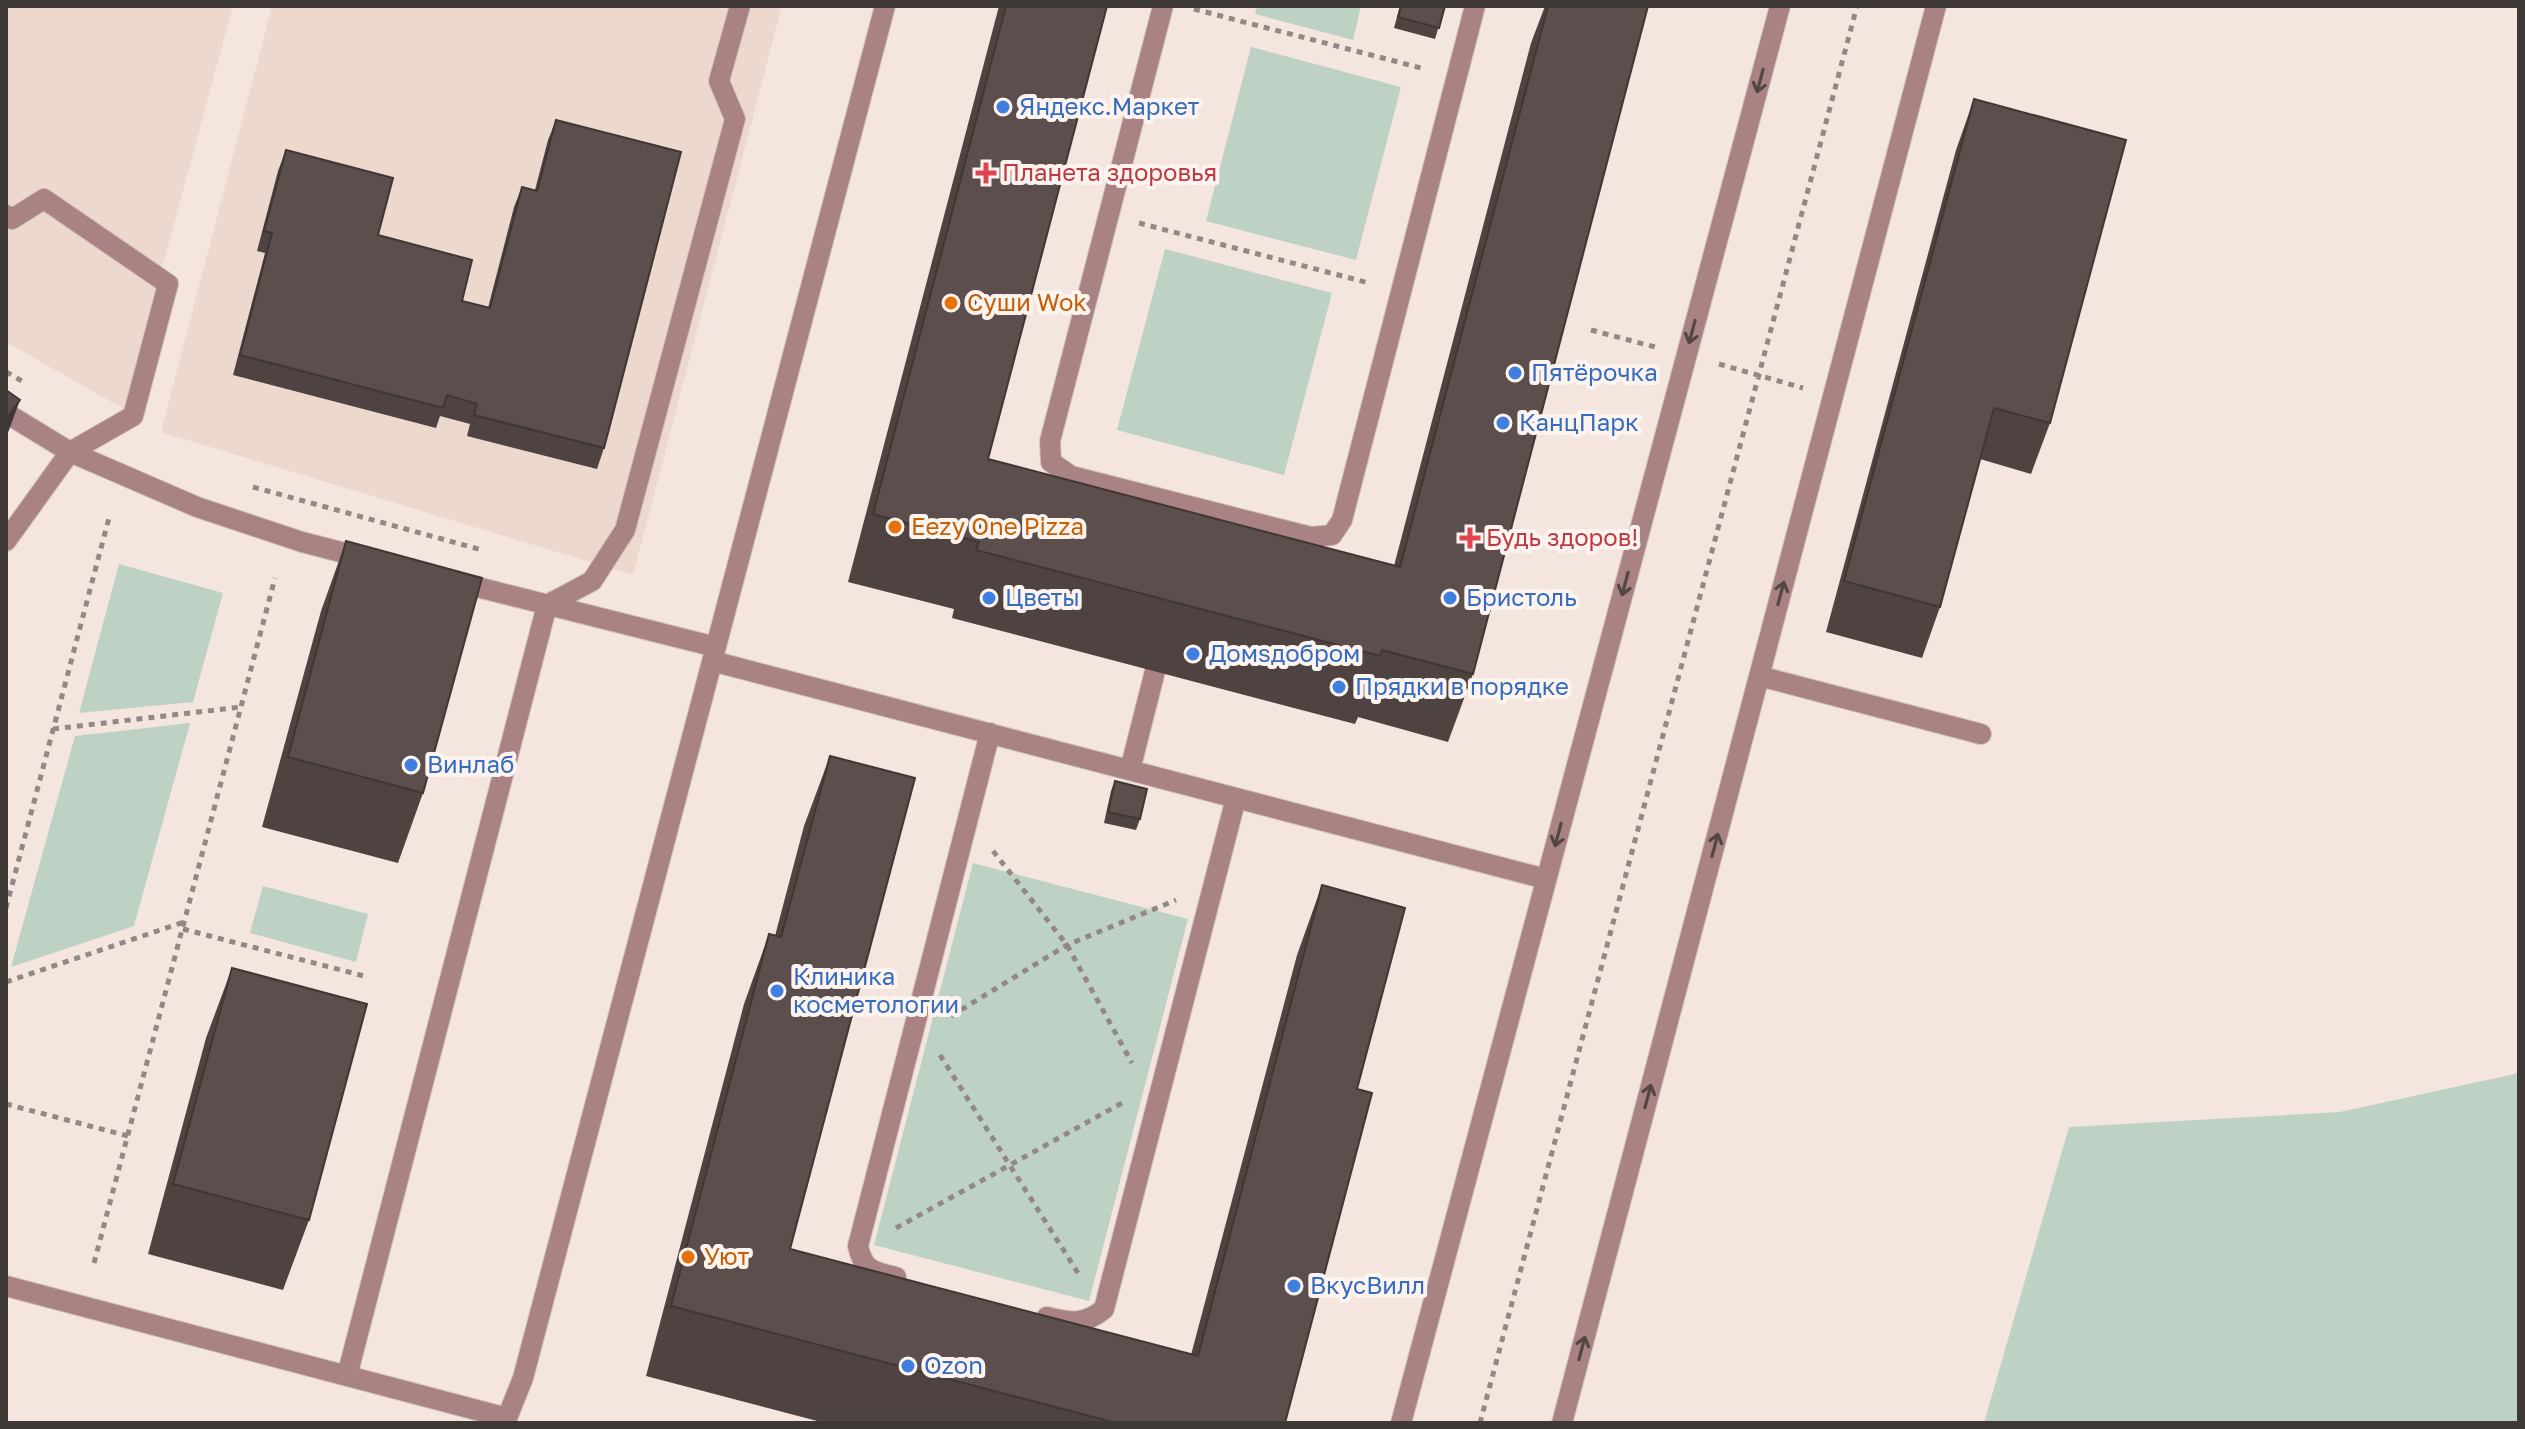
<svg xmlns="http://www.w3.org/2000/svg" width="2525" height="1429" font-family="'Golos Text',sans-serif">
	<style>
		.built { fill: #edd8ce }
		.green { fill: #bdd2c4 }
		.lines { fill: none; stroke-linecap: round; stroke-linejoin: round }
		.minor-casing { stroke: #d0c2bd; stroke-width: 22 }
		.path { stroke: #938885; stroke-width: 5; stroke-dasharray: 6 6; stroke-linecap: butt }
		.minor { stroke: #a98284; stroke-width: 20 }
		.wall { fill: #4e4341 }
		.shaded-wall { fill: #403735 }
		.building { fill: #5b4e4c; stroke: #403735; stroke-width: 2 }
		.oneway { stroke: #534746 }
		.shop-dot { fill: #3f7fe0; stroke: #fdf4f0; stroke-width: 3 }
		.health-dot { fill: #e0444e; stroke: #fdf4f0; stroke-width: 3 }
		.food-dot { fill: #e8710a; stroke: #fdf4f0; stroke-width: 3 }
		.labels { text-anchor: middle; stroke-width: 8; stroke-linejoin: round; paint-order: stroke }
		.shop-label { font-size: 24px; fill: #366cbe; stroke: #fdf4f0; text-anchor: start }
		.health-label { font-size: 24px; fill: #be3a42; stroke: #fdf4f0; text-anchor: start }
		.food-label { font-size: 24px; fill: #c56008; stroke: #fdf4f0; text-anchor: start }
	</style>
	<rect width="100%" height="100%" fill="#f4e5df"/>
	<path class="built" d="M 6,6 L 233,6 L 124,409 L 6,342 Z
		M 272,6 L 782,6 L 633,575 L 161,432 Z"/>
	<path class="green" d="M 1257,6 L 1361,6 L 1353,40 L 1255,14 Z
		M 1251,47 L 1401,87 L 1356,260 L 1206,221 Z
		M 1165,249 L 1332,293 L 1284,475 L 1117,430 Z
		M 119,564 L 223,593 L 193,702 L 79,713 Z
		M 190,723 L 134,926 L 11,967 L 75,736 Z
		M 973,863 L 1188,919 L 1089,1301 L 874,1245 Z
		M 263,886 L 368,914 L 356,962 L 250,933 Z
		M 2519,1073 L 2519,1423 L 1984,1423 L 2069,1127 L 2340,1112 Z"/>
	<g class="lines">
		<defs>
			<path id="minor" d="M 1163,6 L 1050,441 L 1051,462 L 1071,476 L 1311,537 L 1332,535 L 1342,520 L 1475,6
				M 6,215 L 12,219 L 44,199 L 168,284 L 133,416 L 70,452 L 6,541
				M 6,413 L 70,452 L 197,507 L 302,542 L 368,559
				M 453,581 L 716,647
				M 712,661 L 1546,879
				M 1759,676 L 1981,734
				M 1130,770 L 1155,671
				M 896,1277 C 873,1272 863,1270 858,1246 L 990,733
				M 6,1286 L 507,1418
				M 1047,1317 C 1070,1323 1085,1325 1104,1309 L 1236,798
				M 347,1376 L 547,605 L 592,581 L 625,530 L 735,119 L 719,81 L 740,6
				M 505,1423 L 523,1378 L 885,6
				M 1401,1423 L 1780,6
				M 1562,1423 L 1936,6"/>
		</defs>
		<use href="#minor" class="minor-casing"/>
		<path class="path" d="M 1194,9 L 1425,69
			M 1139,223 L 1369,283
			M 1591,330 L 1655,347
			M 1719,364 L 1803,388
			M 6,372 L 22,381
			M 253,487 L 482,550
			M 53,729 L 241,707
			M 993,851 L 1067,945 L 1132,1063
			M 6,908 L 110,514
			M 183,929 L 368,977
			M 6,982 L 184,922
			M 951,1016 L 1067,945 L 1176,900
			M 940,1055 L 1078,1273
			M 6,1104 L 128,1136
			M 896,1228 L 1122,1103
			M 94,1263 L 275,578
			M 1480,1423 L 1857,6"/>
		<use href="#minor" class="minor"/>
	</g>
	<path class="wall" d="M 999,6 L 1107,6 L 988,459 L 1394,566 L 1531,43 L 1545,6 L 1648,6 L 1473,674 L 1448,742 L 1358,717 L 1355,724 L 952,618 L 954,609 L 848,582 Z
		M 1400,6 L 1445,6 L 1435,39 L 1394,28 Z
		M 1974,99 L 2050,423 L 2031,474 L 1980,459 L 1940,607 L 1922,658 L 1826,632 L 1956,150 Z
		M 556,120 L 604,448 L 597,469 L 467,436 L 470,424 L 440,416 L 436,428 L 233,375 L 265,253 L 257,251 L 278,171 L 286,150 L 378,235 L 462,301 L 488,308 L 514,207 L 522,187 L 535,190 L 548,140 Z
		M 346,541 L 423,793 L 398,863 L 262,827 L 321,611 Z
		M 830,756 L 790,1249 L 1191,1355 L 1297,955 L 1322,885 L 1357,1089 L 1285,1423 L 825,1423 L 646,1376 L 744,1004 L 769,934 L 775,936 L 804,826 Z
		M 1115,781 L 1140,819 L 1136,830 L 1104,823 L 1111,791 Z
		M 232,968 L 309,1220 L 283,1290 L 148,1254 L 206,1038 Z"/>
	<path class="shaded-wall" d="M 20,400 L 6,438 L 6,419 Z"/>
	<path class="building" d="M 1006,6 L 1107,6 L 988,459 L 1400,567 L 1548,6 L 1648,6 L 1473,674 L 1382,650 L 1380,656 L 976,550 L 979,542 L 873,514 Z
		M 1401,6 L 1445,6 L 1439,28 L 1398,17 Z
		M 1974,99 L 2126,140 L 2050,423 L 1994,408 L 1940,607 L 1844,581 Z
		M 556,120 L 681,152 L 604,448 L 474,415 L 477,404 L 447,395 L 443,408 L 240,355 L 272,233 L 264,231 L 286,150 L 393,178 L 378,235 L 472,260 L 462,301 L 490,308 L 522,187 L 537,191 Z
		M 6,390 L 20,400 L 6,419 Z
		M 346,541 L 482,578 L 423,793 L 288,757 Z
		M 830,756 L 915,778 L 790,1249 L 1198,1356 L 1322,885 L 1405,908 L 1357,1089 L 1372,1093 L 1285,1423 L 1116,1423 L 671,1306 L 769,934 L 781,937 Z
		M 1115,781 L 1147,789 L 1140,819 L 1108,812 Z
		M 232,968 L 367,1004 L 309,1220 L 173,1184 Z"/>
	<defs><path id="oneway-shaft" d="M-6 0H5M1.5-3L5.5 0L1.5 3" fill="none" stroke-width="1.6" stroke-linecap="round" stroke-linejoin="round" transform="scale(2)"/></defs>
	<g class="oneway">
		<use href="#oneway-shaft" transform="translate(1760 81) rotate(105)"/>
		<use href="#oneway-shaft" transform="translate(1692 332) rotate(105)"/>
		<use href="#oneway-shaft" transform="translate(1625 584) rotate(105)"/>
		<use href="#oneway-shaft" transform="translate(1781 593) rotate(-75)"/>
		<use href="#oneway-shaft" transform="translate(1558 835) rotate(105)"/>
		<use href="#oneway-shaft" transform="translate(1715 845) rotate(-75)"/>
		<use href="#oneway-shaft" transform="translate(1648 1096) rotate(-75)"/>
		<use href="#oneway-shaft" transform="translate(1582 1348) rotate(-75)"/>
	</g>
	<g class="shop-dot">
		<circle cx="1003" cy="107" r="8"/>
		<circle cx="1515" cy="373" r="8"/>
		<circle cx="1503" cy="423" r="8"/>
		<circle cx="989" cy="598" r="8"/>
		<circle cx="1450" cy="598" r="8"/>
		<circle cx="1193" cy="654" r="8"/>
		<circle cx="1339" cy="687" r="8"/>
		<circle cx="411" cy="765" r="8"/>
		<circle cx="777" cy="991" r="8"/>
		<circle cx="1294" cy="1286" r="8"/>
		<circle cx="908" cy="1366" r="8"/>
	</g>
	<g class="health-dot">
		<path d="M982 161h8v8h8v8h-8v8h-8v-8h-8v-8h8z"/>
		<path d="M1466 526h8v8h8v8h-8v8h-8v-8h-8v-8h8z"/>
	</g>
	<g class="food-dot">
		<circle cx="951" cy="303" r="8"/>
		<circle cx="895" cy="527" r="8"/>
		<circle cx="688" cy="1257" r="8"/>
	</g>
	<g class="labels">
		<g class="shop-label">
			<text x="1019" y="115">Яндекс.Маркет</text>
			<text x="1531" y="381">Пятёрочка</text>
			<text x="1519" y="431">КанцПарк</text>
			<text x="1005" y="606">Цветы</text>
			<text x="1466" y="606">Бристоль</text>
			<text x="1209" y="662">Домsдобром</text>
			<text x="1355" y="695">Прядки в порядке</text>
			<text x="427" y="773">Винлаб</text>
			<text x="793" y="985">Клиника<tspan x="793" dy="28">косметологии</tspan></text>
			<text x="1310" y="1294">ВкусВилл</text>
			<text x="924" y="1374">Ozon</text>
		</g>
		<g class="health-label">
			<text x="1002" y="181">Планета здоровья</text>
			<text x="1486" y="546">Будь здоров!</text>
		</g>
		<g class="food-label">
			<text x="967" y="311">Суши Wok</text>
			<text x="911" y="535">Eezy One Pizza</text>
			<text x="704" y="1265">Уют</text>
		</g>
	</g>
	<rect width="2525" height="1429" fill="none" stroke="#3e3836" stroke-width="16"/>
</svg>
